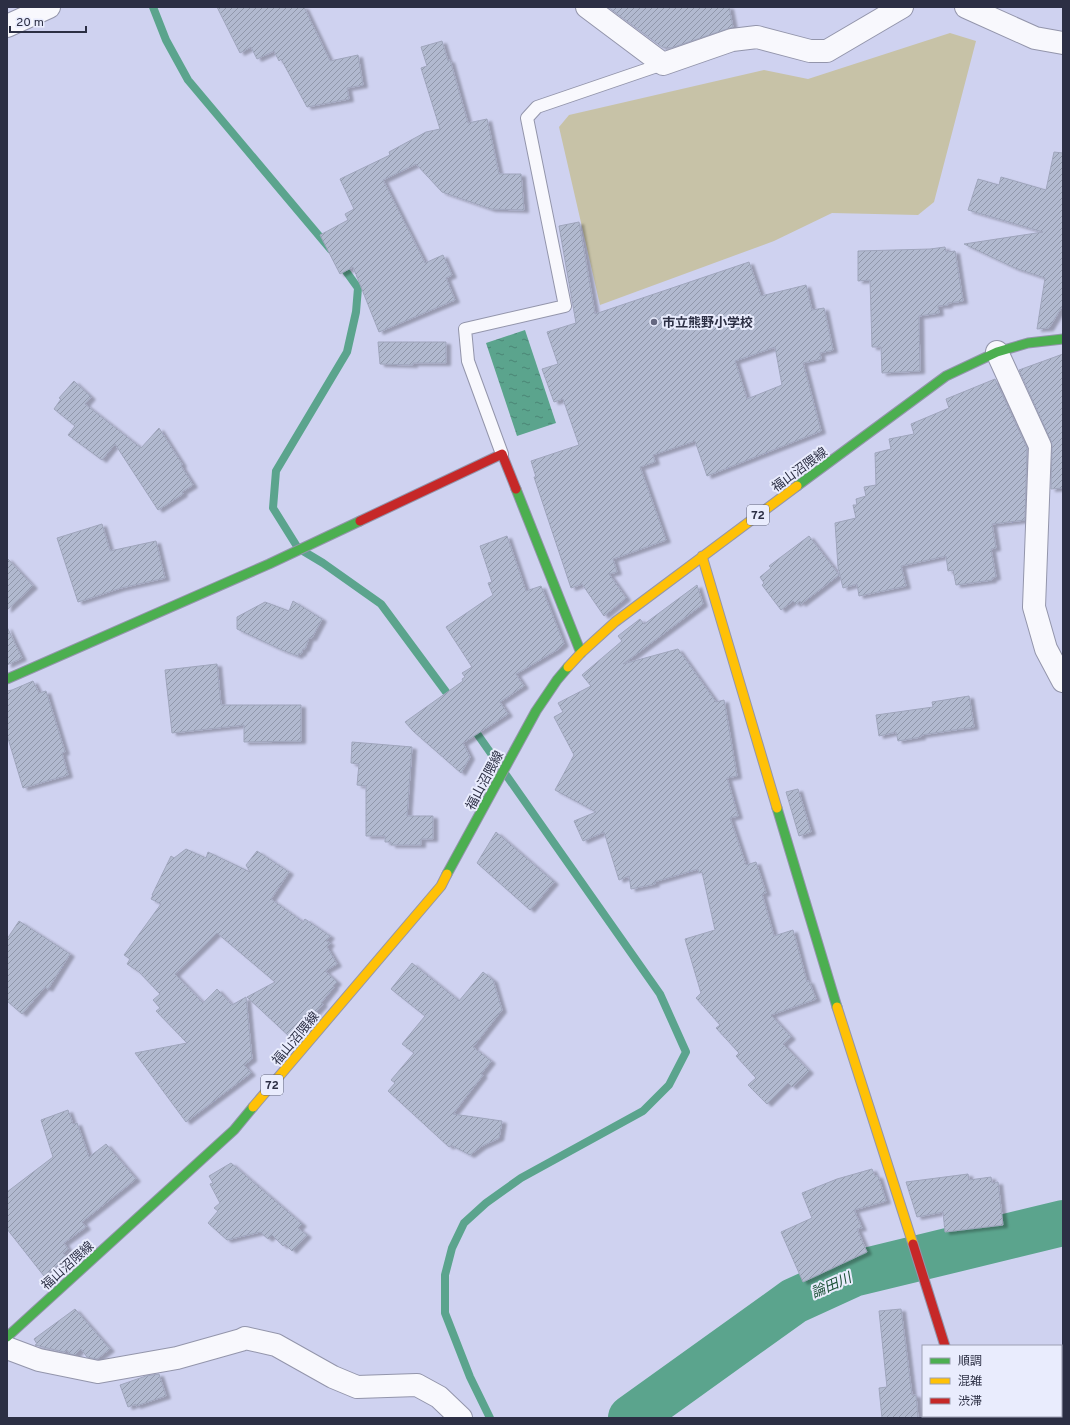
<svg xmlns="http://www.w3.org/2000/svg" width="1070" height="1425" font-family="Overpass,'Noto Sans JP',sans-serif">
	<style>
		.pitch { fill: #c7c2a7 }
		.water { fill: url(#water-ripples) }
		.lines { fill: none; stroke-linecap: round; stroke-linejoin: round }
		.stream { stroke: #5ba48d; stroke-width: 8 }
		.river { stroke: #5ba48d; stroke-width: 46 }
		.building { fill: url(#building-hatch); stroke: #9fa5bc; fill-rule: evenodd; filter: url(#shadow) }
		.lane-casing { stroke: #9395ab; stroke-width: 14 }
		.street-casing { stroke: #9395ab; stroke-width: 24 }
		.fast-casing { stroke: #9395ab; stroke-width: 11 }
		.slow-casing { stroke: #9395ab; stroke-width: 11 }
		.jam-casing { stroke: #9395ab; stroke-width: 11 }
		.lane { stroke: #f8f8fd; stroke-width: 12 }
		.street { stroke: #f8f8fd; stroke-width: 22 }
		.fast { stroke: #4caf50; stroke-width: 9 }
		.slow { stroke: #ffc107; stroke-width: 9 }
		.jam { stroke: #c62828; stroke-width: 9 }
		.poi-dot { fill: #656880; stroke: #e9ecfd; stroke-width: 1.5 }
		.labels { text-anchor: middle; stroke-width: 4; stroke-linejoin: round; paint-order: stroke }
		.shield { fill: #e9ecfd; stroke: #65687c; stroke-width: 1 }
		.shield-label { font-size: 12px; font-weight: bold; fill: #2c2f44 }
		.poi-label { font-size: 13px; font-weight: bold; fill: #2c2f44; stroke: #e9ecfd; text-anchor: start }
		.street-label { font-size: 13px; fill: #2c2f44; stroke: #e9ecfd }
		.water-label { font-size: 14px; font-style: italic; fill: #1b5036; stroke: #e9ecfd }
	</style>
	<defs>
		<pattern id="water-ripples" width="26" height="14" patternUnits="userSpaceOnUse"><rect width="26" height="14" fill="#5ba48d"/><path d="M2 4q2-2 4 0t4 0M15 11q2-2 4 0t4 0" fill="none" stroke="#4b8675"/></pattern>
		<pattern id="building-hatch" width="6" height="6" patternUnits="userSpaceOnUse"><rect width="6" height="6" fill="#b1b9cf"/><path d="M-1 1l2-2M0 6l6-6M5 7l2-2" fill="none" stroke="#9097aa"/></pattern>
		<filter id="shadow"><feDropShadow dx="4.5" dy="2.5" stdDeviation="1" flood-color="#0004"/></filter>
	</defs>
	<rect width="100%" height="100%" fill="#cfd2f0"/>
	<path class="pitch" d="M 950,33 L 976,41 L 934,202 L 918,215 L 832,213 L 774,241 L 600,305 L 559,127 L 569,115 L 764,70 L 808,79 Z"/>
	<path class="water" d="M 525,330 L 556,423 L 517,436 L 486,343 Z"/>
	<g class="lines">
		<path class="stream" d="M 153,7 L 166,40 L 188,80 L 331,250
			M 340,263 L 358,288 L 356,312 L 347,352 L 276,471 L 273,508 L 298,548 L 323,563 L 381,604 L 452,700
			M 471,725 L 660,994 L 686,1052 L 669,1085 L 643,1111 L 521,1178 L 486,1203 L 464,1223 L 452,1248 L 445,1275 L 445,1313 L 470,1377 L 490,1418"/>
		<path class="river" d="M 631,1418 L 794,1301 L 853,1274 L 1063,1223"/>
	</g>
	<path class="building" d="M 217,7 L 304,7 L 330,61 L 358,55 L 363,85 L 347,88 L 349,99 L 307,107 L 281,59 L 279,61 L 274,51 L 257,59 L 251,47 L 240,53 Z
		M 608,7 L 729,7 L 733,27 L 671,48 L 662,47 Z
		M 442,41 L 448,61 L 450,60 L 468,123 L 487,119 L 499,174 L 521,174 L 524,210 L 491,209 L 442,192 L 416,164 L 383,180 L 425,263 L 443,255 L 452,275 L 446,278 L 455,300 L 379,332 L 353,267 L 340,274 L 320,235 L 348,220 L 345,214 L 354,209 L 340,179 L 390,155 L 389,152 L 426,132 L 440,129 L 421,68 L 427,66 L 421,47 Z
		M 1054,152 L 1063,153 L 1063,305 L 1049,328 L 1037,329 L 1045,278 L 1015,268 L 964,244 L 1043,232 L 968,210 L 978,179 L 999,185 L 1001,177 L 1046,190 Z
		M 579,222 L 595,314 L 749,262 L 761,296 L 806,285 L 812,310 L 824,308 L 833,350 L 820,353 L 821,359 L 803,363 L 821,431 L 707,476 L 695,441 L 653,455 L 655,462 L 640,467 L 666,540 L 613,559 L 617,572 L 609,574 L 626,598 L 604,616 L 582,584 L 571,588 L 534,477 L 536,477 L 531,461 L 579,445 L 563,399 L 554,402 L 542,369 L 558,364 L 547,332 L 576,323 L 559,226 ZM 775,347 L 782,385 L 747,399 L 735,361 Z
		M 945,247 L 946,252 L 955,251 L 963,301 L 948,303 L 948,305 L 938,306 L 939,313 L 919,316 L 920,371 L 882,373 L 881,347 L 872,347 L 870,280 L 858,281 L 858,251 L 930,249 Z
		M 378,342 L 446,342 L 446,363 L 413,363 L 413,365 L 380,364 Z
		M 1063,354 L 1063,488 L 1051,489 L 1052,446 L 1051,441 L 1019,370 Z
		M 995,379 L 1027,448 L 1025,520 L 992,524 L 996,548 L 991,549 L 996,577 L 992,578 L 992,580 L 956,585 L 953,570 L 948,571 L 946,556 L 901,566 L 906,586 L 859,596 L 857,584 L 843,588 L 838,567 L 835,523 L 856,518 L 853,505 L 857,505 L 856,499 L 866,496 L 864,487 L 876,485 L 875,453 L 891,449 L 889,439 L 914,434 L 911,424 L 949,408 L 946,399 Z
		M 74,381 L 91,397 L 85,404 L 141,448 L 159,428 L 182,464 L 181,466 L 193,485 L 182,492 L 183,494 L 158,510 L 115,444 L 102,460 L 68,435 L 75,426 L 54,409 L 61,399 L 59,398 Z
		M 102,524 L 110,551 L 156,541 L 165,578 L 121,588 L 78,602 L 57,538 Z
		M 507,536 L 526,591 L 541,586 L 564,644 L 557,650 L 516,674 L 524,686 L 500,702 L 508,714 L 463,743 L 470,757 L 461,773 L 413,731 L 405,722 L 463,681 L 462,679 L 465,677 L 462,673 L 472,667 L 446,627 L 493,595 L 488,583 L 492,582 L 480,546 Z
		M 809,536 L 839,575 L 801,604 L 800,601 L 796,604 L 793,601 L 781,610 L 762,585 L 764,583 L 760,577 L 771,568 L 769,566 Z
		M 7,558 L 33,586 L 7,610 Z
		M 697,585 L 703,604 L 623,664 L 678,649 L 716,702 L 724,700 L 737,776 L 727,778 L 738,816 L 730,818 L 746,865 L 756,862 L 766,893 L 762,894 L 774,936 L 793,930 L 807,982 L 809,981 L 816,999 L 771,1015 L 791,1037 L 783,1044 L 809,1071 L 792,1087 L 788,1083 L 767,1104 L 748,1085 L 756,1078 L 736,1056 L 739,1053 L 716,1028 L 720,1025 L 696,998 L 701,993 L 685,939 L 715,930 L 702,872 L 699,873 L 698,869 L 654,882 L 655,884 L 631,889 L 629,876 L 619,880 L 604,832 L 583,841 L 574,821 L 596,812 L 555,790 L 574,755 L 554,717 L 563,712 L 558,703 L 591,686 L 582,675 L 622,641 L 618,636 L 623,632 L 640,619 L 644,624 L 647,622 Z
		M 293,601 L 322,619 L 312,638 L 309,638 L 305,649 L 303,649 L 301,654 L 299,653 L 298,656 L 282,650 L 237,629 L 237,617 L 265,602 L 289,611 Z
		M 7,627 L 22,658 L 7,665 Z
		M 217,664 L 221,705 L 301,705 L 301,741 L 244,742 L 244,725 L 172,733 L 165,670 Z
		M 33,681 L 39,693 L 46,691 L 65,752 L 62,753 L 68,775 L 23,788 L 7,735 L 7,691 L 12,690 Z
		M 969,696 L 974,727 L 921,735 L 921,737 L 898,741 L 896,732 L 879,736 L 876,715 L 933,707 L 932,702 Z
		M 352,742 L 412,747 L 407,816 L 433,816 L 433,839 L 421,839 L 421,845 L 391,845 L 391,842 L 385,842 L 385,836 L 366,836 L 366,786 L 357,785 L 359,764 L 351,763 Z
		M 798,789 L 811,832 L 799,836 L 786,792 Z
		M 496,832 L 554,882 L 530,910 L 477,863 Z
		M 186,849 L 206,858 L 208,852 L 250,872 L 246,865 L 257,851 L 289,872 L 271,899 L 303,922 L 305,919 L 330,936 L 326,941 L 330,943 L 327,947 L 337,964 L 325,971 L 337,982 L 333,986 L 334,987 L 321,1003 L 323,1004 L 292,1039 L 247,997 L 275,982 L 217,933 L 175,974 L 203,1003 L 217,989 L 232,1005 L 246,997 L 252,1059 L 244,1065 L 251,1073 L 186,1122 L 135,1053 L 187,1043 L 156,1011 L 160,1008 L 153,1000 L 160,994 L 139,972 L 127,964 L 130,959 L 124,955 L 161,904 L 151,899 L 153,895 L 152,895 L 171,856 L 174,858 Z
		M 19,921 L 70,954 L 48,989 L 45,987 L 22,1014 L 7,1001 L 7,939 Z
		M 412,963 L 459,1001 L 483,972 L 493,980 L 502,1010 L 473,1047 L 491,1061 L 481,1074 L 483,1075 L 453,1114 L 502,1121 L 499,1138 L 482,1146 L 470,1155 L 451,1145 L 449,1147 L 388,1091 L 395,1083 L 391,1080 L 414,1053 L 402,1044 L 425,1016 L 391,989 Z
		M 68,1110 L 73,1124 L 77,1123 L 89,1157 L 106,1144 L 136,1179 L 82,1222 L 86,1227 L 64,1243 L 68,1249 L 63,1253 L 67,1258 L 44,1276 L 7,1229 L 7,1192 L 53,1157 L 41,1120 Z
		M 231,1163 L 302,1224 L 298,1228 L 307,1235 L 292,1251 L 285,1244 L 283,1246 L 272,1235 L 268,1239 L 260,1232 L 227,1240 L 208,1223 L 218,1211 L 214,1208 L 220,1203 L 210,1184 L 213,1183 L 209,1176 Z
		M 872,1169 L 875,1176 L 878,1176 L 886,1201 L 854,1210 L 862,1228 L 857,1229 L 867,1252 L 803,1282 L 781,1232 L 812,1218 L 802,1193 L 837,1179 Z
		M 968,1174 L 969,1180 L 991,1177 L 992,1183 L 998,1182 L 1003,1225 L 945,1232 L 943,1212 L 917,1217 L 906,1182 Z
		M 75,1309 L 110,1349 L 97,1359 L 87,1357 L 81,1349 L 75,1355 L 70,1354 L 67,1350 L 64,1352 L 35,1345 L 37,1344 L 34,1339 Z
		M 901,1309 L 912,1395 L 916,1395 L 918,1418 L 882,1418 L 879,1388 L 887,1387 L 879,1311 Z
		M 159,1374 L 166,1396 L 136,1406 L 136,1404 L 128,1407 L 120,1385 L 146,1376 Z"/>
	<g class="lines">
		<defs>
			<path id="lane" d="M 502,454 L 468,361 L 465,329 L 565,306 L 527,118 L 537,107 L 663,64"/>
			<path id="street" d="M 587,7 L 663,64 L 732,40 L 757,37 L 810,51 L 827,51 L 902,7
				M 966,7 L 1035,38 L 1063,43
				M 7,26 L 49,7
				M 997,352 L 1040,446 L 1034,607 L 1046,649 L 1063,681
				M 7,1348 L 39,1360 L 98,1372 L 177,1358 L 241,1340 L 245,1338 L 276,1345 L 333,1377 L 357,1387 L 417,1385 L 439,1397 L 461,1418
				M 968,1416 L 969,1418"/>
			<path id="fast" d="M 797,486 L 946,376 L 997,352 L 1028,343 L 1063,339
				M 516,489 L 581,653
				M 7,679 L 269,564 L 360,521
				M 777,808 L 837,1007
				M 447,874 L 536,711 L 557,680 L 568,667
				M 7,1337 L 234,1130 L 253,1107"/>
			<path id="slow" d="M 702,556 L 777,808
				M 568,667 L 581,653 L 615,622 L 797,486
				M 837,1007 L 913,1244
				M 253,1107 L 441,886 L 447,874"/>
			<path id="jam" d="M 360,521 L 502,454 L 516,489
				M 913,1244 L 945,1346"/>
		</defs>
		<use href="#lane" class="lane-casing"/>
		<use href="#street" class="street-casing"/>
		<use href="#fast" class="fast-casing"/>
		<use href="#slow" class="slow-casing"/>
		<use href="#jam" class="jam-casing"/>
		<use href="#lane" class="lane"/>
		<use href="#street" class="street"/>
		<use href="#fast" class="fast"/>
		<use href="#slow" class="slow"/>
		<use href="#jam" class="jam"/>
	</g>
	<circle class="poi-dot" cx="654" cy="322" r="4"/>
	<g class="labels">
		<g class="shield">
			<rect x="747" y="505" width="22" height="20" rx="3"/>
			<rect x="261" y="1075" width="22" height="20" rx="3"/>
		</g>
		<g class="shield-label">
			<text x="758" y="519">72</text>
			<text x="272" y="1089">72</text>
		</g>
		<g class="poi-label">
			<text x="662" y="327">市立熊野小学校</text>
		</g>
		<g class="street-label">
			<text transform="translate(799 469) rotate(-36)" y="5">福山沼隈線</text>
			<text transform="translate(484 780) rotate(-62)" y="5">福山沼隈線</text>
			<text transform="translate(295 1038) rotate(-50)" y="5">福山沼隈線</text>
			<text transform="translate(67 1265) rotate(-42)" y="5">福山沼隈線</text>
		</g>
		<g class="water-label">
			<text transform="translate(831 1285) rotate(-24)" y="5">論田川</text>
		</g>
	</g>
	<rect width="1070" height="1425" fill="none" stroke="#2c2f44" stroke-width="16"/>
	<rect x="922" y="1345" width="140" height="72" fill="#e9ecfd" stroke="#9da0b3"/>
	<rect x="930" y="1358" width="20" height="6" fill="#4caf50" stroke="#9da0b3"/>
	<text x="958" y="1365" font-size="12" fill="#2c2f44">順調</text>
	<rect x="930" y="1378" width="20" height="6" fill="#ffc107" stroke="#9da0b3"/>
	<text x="958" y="1385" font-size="12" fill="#2c2f44">混雑</text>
	<rect x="930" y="1398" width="20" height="6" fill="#c62828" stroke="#9da0b3"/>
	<text x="958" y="1405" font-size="12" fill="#2c2f44">渋滞</text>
	<path d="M10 26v6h76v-6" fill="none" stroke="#2c2f44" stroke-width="2"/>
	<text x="16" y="26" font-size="12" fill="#2c2f44" stroke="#e9ecfd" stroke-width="3" paint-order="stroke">20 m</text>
</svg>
